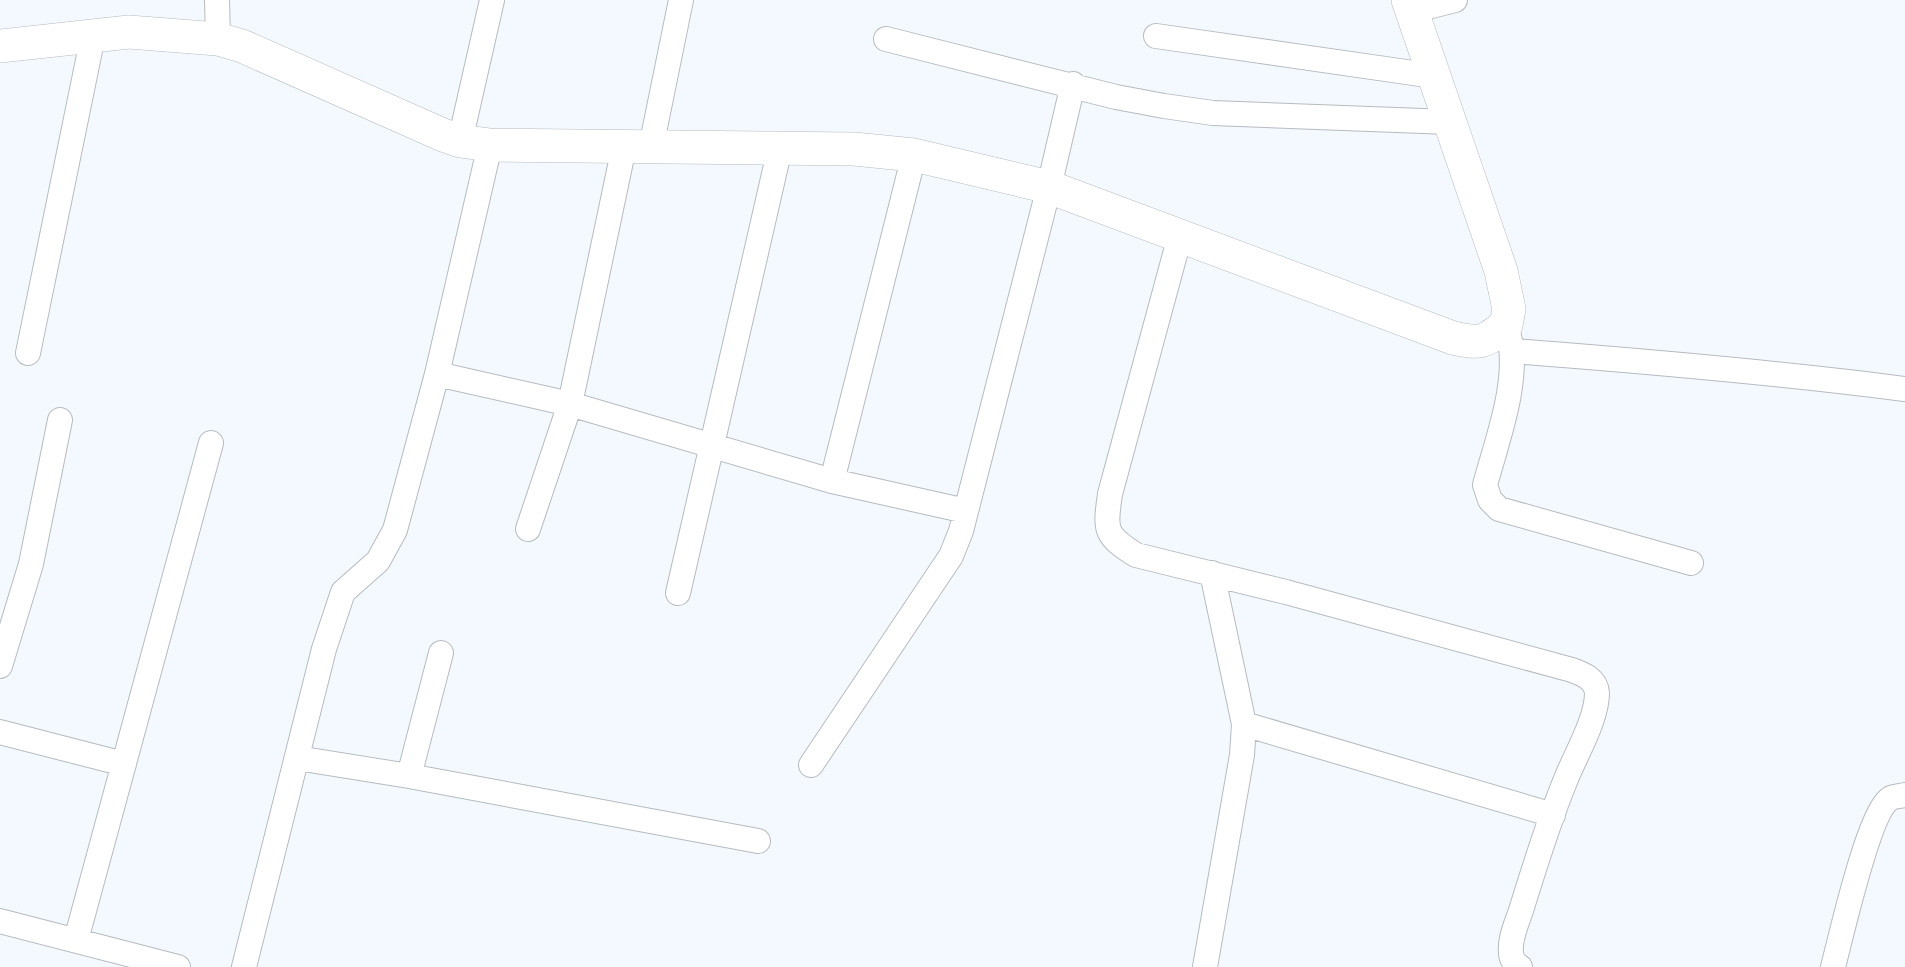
<svg xmlns="http://www.w3.org/2000/svg" width="1905" height="967" font-family="Roboto,sans-serif">
	<style>
		.lines { fill: none; stroke-linecap: round; stroke-linejoin: round }
		.street-casing { stroke: #b6bbc0; stroke-width: 26 }
		.secondary-casing { stroke: #b6bbc0; stroke-width: 34 }
		.street { stroke: #fff; stroke-width: 24 }
		.secondary { stroke: #fff; stroke-width: 33 }
	</style>
	<rect width="100%" height="100%" fill="#f4f9ff"/>
	<g class="lines">
		<defs>
			<path id="street" d="M 217,0 L 218,39
				M 1412,11 L 1455,0
				M 1156,36 L 1434,76
				M 886,39 L 1116,97 L 1164,106 L 1213,113 L 1450,122
				M 460,141 L 492,0
				M 651,147 L 681,0
				M 1180,236 L 1110,494 C 1105,530 1104,535 1136,555 L 1286,592 L 1572,670 C 1583,674 1596,679 1597,693 C 1597,719 1576,754 1566,779 C 1549,820 1536,862 1523,904 C 1519,919 1509,937 1511,953 C 1511,959 1515,964 1520,967
				M 1509,336 C 1520,381 1497,440 1485,485 L 1490,500 L 1499,509 L 1691,563
				M 1513,351 C 1644,361 1774,372 1905,389
				M 28,353 L 93,36
				M 437,374 L 570,404 L 832,481 L 966,511
				M 832,481 L 914,155
				M 528,529 L 570,404 L 624,147
				M 678,593 L 780,148
				M 0,666 L 31,564 L 60,420
				M 1244,724 L 1553,815
				M 0,732 L 124,764
				M 297,758 L 409,776 L 758,841
				M 811,765 L 951,556 L 961,531 L 1049,187 L 1073,84
				M 409,776 L 441,653
				M 0,921 L 178,967
				M 76,940 L 211,443
				M 244,967 L 324,649 L 343,592 L 378,561 L 395,530 L 437,374 L 490,145
				M 1205,967 L 1242,755 L 1244,724 L 1212,573
				M 1833,967 C 1841,937 1869,810 1891,798 C 1895,796 1901,796 1905,795"/>
			<path id="secondary" d="M 0,46 L 129,32 L 218,39 L 242,46 L 443,135 L 460,141 L 490,145 L 854,149 L 914,155 L 1049,187 L 1453,338 C 1482,344 1483,343 1506,325 L 1509,309 L 1501,271 L 1408,0"/>
		</defs>
		<use href="#street" class="street-casing"/>
		<use href="#secondary" class="secondary-casing"/>
		<use href="#street" class="street"/>
		<use href="#secondary" class="secondary"/>
	</g>
</svg>
